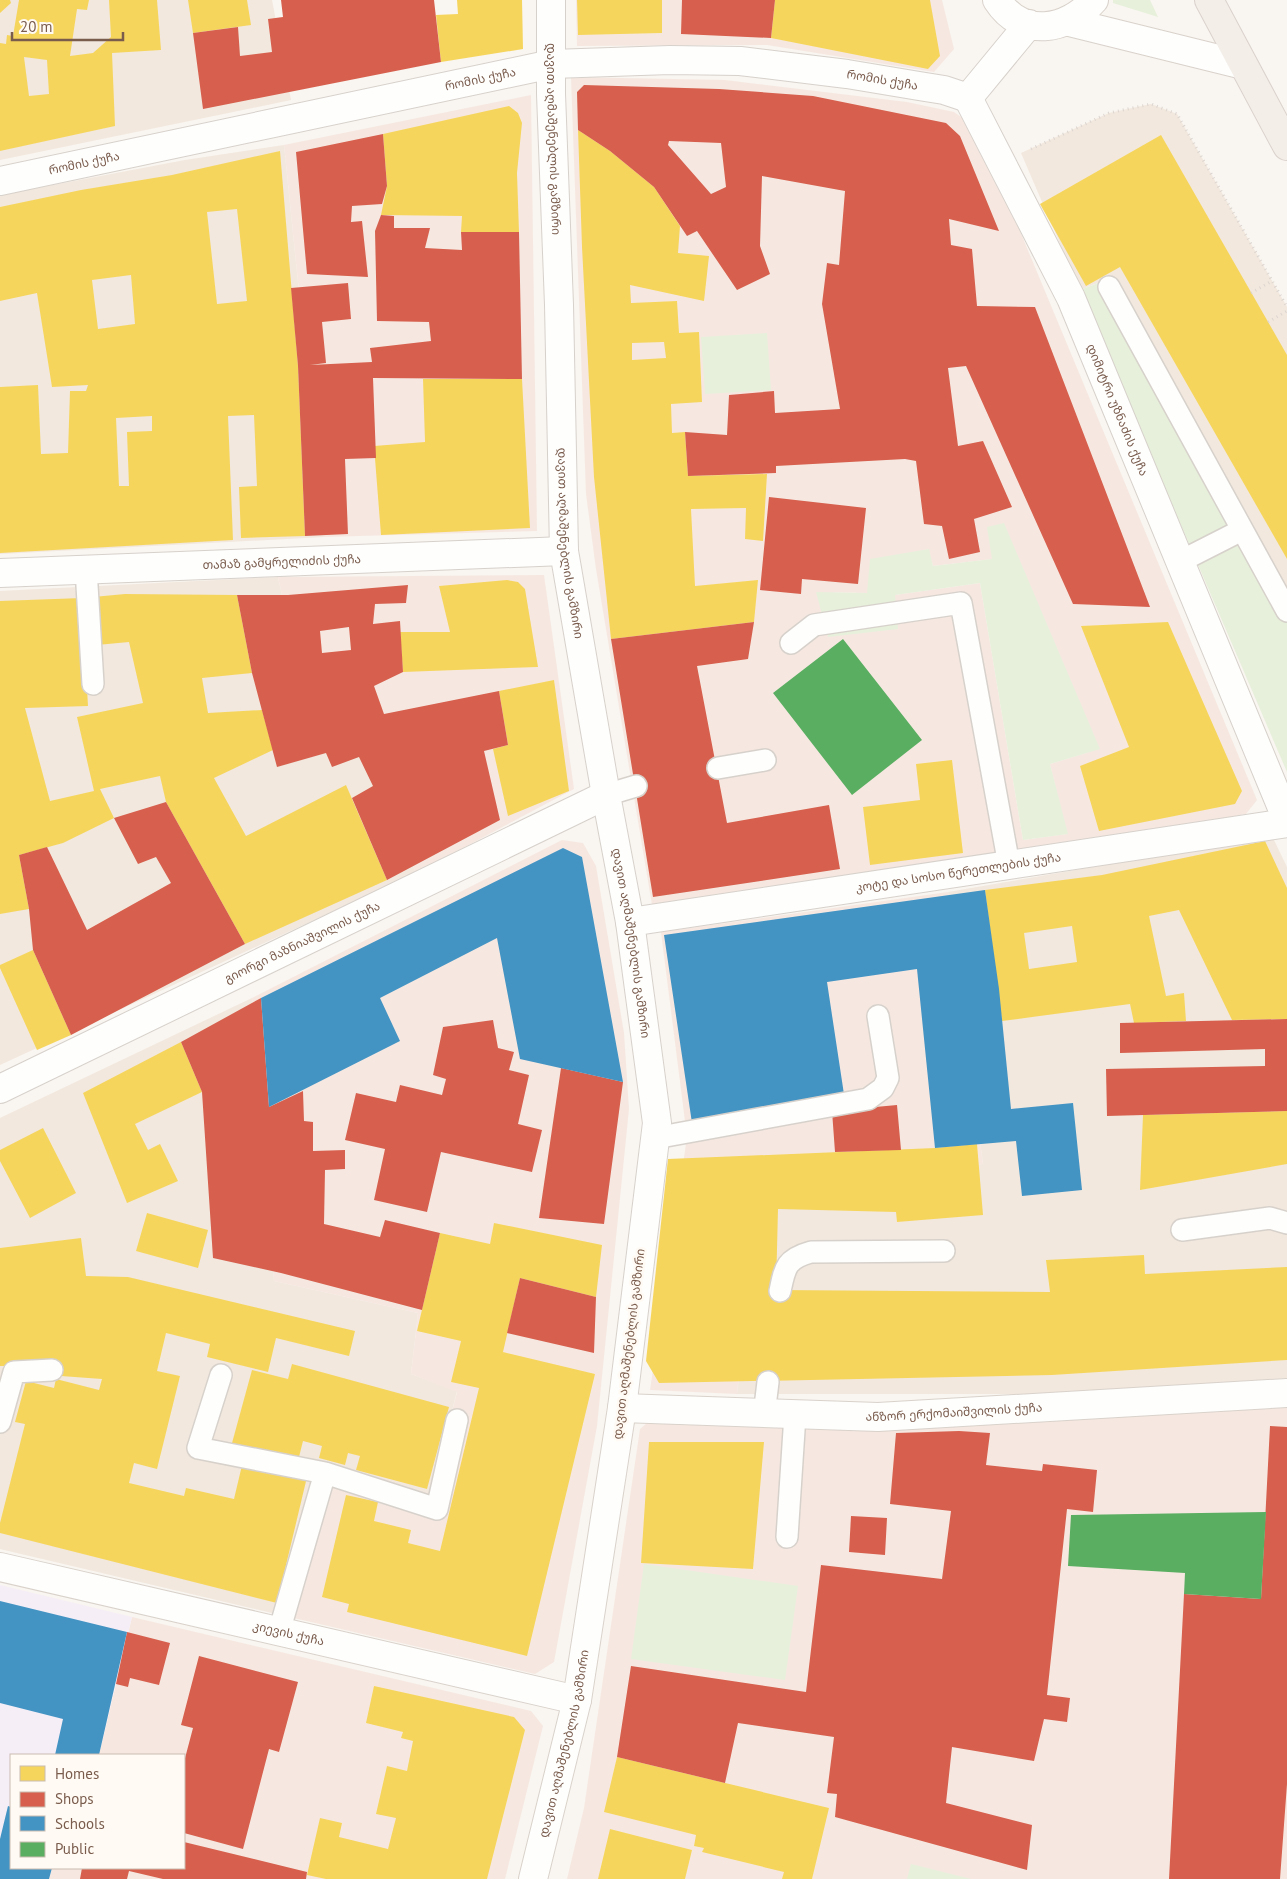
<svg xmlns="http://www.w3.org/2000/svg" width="1287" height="1879" font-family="'PT Sans','Noto Sans Georgian',sans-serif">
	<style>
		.residential { fill: #f2e8de }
		.commercial { fill: #f6e8e1; fill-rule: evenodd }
		.education { fill: #f6eef6 }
		.green { fill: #e7f0db }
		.homes { fill: #f6d55c; fill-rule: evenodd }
		.shops { fill: #d6604d; fill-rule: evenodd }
		.schools { fill: #4393c3 }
		.public { fill: #5aae61 }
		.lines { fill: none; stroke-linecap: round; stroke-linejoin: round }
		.lane-casing { stroke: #d7d1cb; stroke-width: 24 }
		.street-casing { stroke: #d7d1cb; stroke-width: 30 }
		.secondary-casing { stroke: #d9d2cb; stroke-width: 30 }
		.primary-casing { stroke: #dad1cc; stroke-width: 30 }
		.path { stroke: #dcd5d0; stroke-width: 3; stroke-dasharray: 1 4; stroke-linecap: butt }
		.lane { stroke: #fefefd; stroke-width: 21 }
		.street { stroke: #fefefd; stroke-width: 28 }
		.secondary { stroke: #fefefd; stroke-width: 28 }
		.primary { stroke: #f3eee8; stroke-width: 28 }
		.labels { text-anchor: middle; stroke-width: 5; stroke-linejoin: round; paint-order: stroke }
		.street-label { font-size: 12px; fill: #7a5c4d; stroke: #fffaf3 }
	</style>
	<rect width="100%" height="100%" fill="#f9f5f0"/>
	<path class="residential" d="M 0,0 L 272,0 L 291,100 L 0,160 Z
		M 1151,104 L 1177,114 L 1287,307 L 1287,590 L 1110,278 L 1080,290 L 1021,153 L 1109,113 Z
		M 284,145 L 324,537 L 0,554 L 0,195 L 185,160 Z
		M 278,577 L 316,753 L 355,738 L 416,873 L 0,1065 L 0,591 Z
		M 1272,836 L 1287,867 L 1287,1378 L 1068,1394 L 737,1394 L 761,1179 L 983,1164 L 948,892 Z
		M 252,998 L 274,1281 L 418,1313 L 411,1374 L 457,1391 L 428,1505 L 285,1616 L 0,1549 L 0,1118 Z"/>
	<path class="commercial" d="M 576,0 L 942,0 L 954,49 L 934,72 L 767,45 L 577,46 Z
		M 571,77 L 725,80 L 907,102 L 954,112 L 977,128 L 1257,800 L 1246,814 L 1077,845 L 652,905 L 596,569 L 586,494 ZM 928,549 L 933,566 L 993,559 L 1099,749 L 1050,764 L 1067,834 L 1023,840 L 980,583 L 894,595 L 816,592 L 867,593 Z
		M 531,95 L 537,531 L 324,537 L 284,145 Z
		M 544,575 L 574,789 L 416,873 L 355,738 L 316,754 L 278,577 Z
		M 562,840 L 583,843 L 596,866 L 624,1033 L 629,1109 L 597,1426 L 554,1662 L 535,1674 L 285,1616 L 325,1473 L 428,1505 L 457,1392 L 411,1374 L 418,1313 L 274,1281 L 252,998 Z
		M 948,892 L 983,1164 L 761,1179 L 737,1394 L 650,1390 L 687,1137 L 661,932 Z
		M 1287,1405 L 1287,1879 L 567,1879 L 584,1808 L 640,1429 L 647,1423 L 864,1424 Z
		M 132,1617 L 531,1711 L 543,1726 L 505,1879 L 49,1879 L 52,1868 L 184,1868 L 184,1755 L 99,1755 Z"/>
	<path class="education" d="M 0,1585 L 132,1617 L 99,1755 L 11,1755 L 11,1868 L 52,1868 L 49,1879 L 0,1879 Z"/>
	<path class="green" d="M 1113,0 L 1150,0 L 1158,17 L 1113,3 Z
		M 1111,278 L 1287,590 L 1287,772 L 1080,290 Z
		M 767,333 L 771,390 L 705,394 L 701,337 Z
		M 1004,523 L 1100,749 L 1050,764 L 1068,834 L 1023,840 L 980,583 L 895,595 L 898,629 L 828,637 L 816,592 L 867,593 L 870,559 L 929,549 L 933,566 L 992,559 L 987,527 Z
		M 644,1564 L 798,1586 L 785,1680 L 631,1659 Z
		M 911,1864 L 971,1879 L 907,1879 Z"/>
	<path class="homes" d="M 0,0 L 10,0 L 11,3 L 0,13 Z
		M 19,0 L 89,0 L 87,10 L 77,9 L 70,56 L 93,53 L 111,37 L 109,0 L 157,0 L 161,50 L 112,53 L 115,126 L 0,151 L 0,43 L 6,44 L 7,35 L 13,36 ZM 24,57 L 47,60 L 49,94 L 29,96 Z
		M 188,0 L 247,0 L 251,25 L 193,33 Z
		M 457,0 L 522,0 L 523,49 L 441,62 L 436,15 L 458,14 Z
		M 577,0 L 662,0 L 662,33 L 578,35 Z
		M 775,0 L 930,0 L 940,56 L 928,69 L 771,38 Z
		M 509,106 L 518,113 L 522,123 L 517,173 L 519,232 L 461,232 L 462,216 L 381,215 L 387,186 L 383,134 Z
		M 578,130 L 610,151 L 654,187 L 680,226 L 678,253 L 709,256 L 704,301 L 630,285 L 631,303 L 677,301 L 679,333 L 699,332 L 702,402 L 671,404 L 672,433 L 685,432 L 688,476 L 767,474 L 763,541 L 745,539 L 746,508 L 691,509 L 695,586 L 758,580 L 754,622 L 611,639 L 594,477 L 582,247 ZM 664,342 L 666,358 L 632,360 L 632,343 Z
		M 1161,135 L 1287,355 L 1287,559 L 1120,267 L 1086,286 L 1040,204 Z
		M 280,151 L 298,366 L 305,536 L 241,538 L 239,487 L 257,486 L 254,415 L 228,416 L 233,540 L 0,553 L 0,387 L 38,385 L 41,454 L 68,453 L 70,391 L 86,391 L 88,385 L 52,387 L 37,293 L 0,301 L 0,207 L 81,190 L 172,175 ZM 237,209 L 247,301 L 217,304 L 207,212 ZM 131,275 L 135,324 L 98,329 L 92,280 ZM 152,416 L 152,431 L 127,432 L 129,486 L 119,486 L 116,418 Z
		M 423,379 L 522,379 L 530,528 L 381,535 L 374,446 L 425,442 Z
		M 507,580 L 518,582 L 525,589 L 538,667 L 403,672 L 400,632 L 450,632 L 439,586 Z
		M 125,594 L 237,595 L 252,673 L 202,678 L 208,713 L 262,710 L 273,750 L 214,778 L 246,836 L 346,785 L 387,880 L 245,944 L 166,802 L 160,776 L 100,789 L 114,818 L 63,843 L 19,855 L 29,909 L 0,914 L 0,601 L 82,598 L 88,706 L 25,708 L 50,801 L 94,791 L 77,717 L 143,703 L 129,642 L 97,645 L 93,597 Z
		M 1168,622 L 1242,791 L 1235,804 L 1099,831 L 1080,766 L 1129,747 L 1081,626 Z
		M 554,680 L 569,791 L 508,816 L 493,749 L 508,745 L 499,691 Z
		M 952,760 L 963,853 L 870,865 L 863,807 L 920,800 L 916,764 Z
		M 1265,841 L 1287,888 L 1287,1019 L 1232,1020 L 1179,910 L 1149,916 L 1166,996 L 1184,993 L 1186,1021 L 1134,1023 L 1130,1004 L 1002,1021 L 985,890 L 1102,875 ZM 1072,926 L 1077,962 L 1029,969 L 1024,933 Z
		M 33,950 L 71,1035 L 37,1050 L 0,968 L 0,965 Z
		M 181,1042 L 202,1092 L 135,1124 L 148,1150 L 160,1144 L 178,1181 L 127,1203 L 83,1093 Z
		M 1287,1111 L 1287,1164 L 1140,1190 L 1143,1115 Z
		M 43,1128 L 76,1193 L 30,1218 L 0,1161 L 0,1150 Z
		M 977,1144 L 983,1215 L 897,1222 L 896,1212 L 778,1209 L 776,1290 L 1050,1292 L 1046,1260 L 1144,1255 L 1145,1274 L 1287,1267 L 1287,1360 L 1052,1375 L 659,1383 L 646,1361 L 668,1159 L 935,1148 Z
		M 147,1213 L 208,1230 L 198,1268 L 136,1251 Z
		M 494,1223 L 602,1245 L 596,1297 L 520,1278 L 503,1352 L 595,1374 L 527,1656 L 347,1612 L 349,1604 L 322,1597 L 346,1495 L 378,1502 L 374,1521 L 411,1530 L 408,1543 L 440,1551 L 479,1388 L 451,1382 L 461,1341 L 417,1331 L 440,1233 L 490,1244 Z
		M 81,1238 L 86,1276 L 128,1277 L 355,1331 L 349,1356 L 276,1338 L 268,1372 L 207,1357 L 210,1344 L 166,1333 L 157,1371 L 180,1376 L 157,1469 L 134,1463 L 129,1483 L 184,1496 L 186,1488 L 234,1499 L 243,1461 L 307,1477 L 277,1603 L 0,1533 L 0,1523 L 25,1424 L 15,1422 L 26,1381 L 54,1388 L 56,1379 L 99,1390 L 102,1379 L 61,1376 L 63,1365 L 0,1366 L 0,1248 Z
		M 292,1364 L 449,1407 L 427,1489 L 356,1470 L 360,1456 L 348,1453 L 345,1465 L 319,1458 L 322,1446 L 303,1441 L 298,1461 L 232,1443 L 252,1370 L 288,1379 Z
		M 649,1442 L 764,1442 L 753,1569 L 641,1563 Z
		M 374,1686 L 514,1717 L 525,1730 L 487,1879 L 326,1879 L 307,1875 L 320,1818 L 342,1823 L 339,1837 L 388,1849 L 396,1818 L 376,1814 L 387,1766 L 407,1771 L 413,1741 L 401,1738 L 403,1732 L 366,1723 Z
		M 617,1757 L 829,1808 L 812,1879 L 782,1879 L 784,1872 L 702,1852 L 704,1848 L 694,1846 L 696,1835 L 604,1812 Z
		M 610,1829 L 692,1850 L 685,1879 L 598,1879 Z"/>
	<path class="shops" d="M 281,0 L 434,0 L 441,62 L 203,109 L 193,33 L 238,27 L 240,56 L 272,52 L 268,19 L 283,17 Z
		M 682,0 L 775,0 L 771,38 L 681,34 Z
		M 584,85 L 719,89 L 813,96 L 946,123 L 960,136 L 999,231 L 949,219 L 951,245 L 972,249 L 977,306 L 1035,307 L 1150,607 L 1073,604 L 966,366 L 948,368 L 958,446 L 983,441 L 1012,507 L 974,519 L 980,552 L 949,559 L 942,526 L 924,524 L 916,461 L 905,459 L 776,466 L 776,473 L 688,476 L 685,432 L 727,435 L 729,395 L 774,391 L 775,413 L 840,409 L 822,304 L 827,263 L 839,265 L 845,191 L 762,176 L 760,246 L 770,274 L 737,290 L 697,231 L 687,236 L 654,187 L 610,151 L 578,130 L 577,92 ZM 669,141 L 721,143 L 726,187 L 711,194 L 668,145 Z
		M 383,134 L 387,186 L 382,204 L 352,206 L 351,222 L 362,221 L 368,277 L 307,274 L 296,152 Z
		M 381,215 L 394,216 L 394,228 L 430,228 L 425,248 L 462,250 L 461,232 L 519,232 L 522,379 L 373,378 L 376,458 L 345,459 L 348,534 L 305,536 L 298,366 L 291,288 L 348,283 L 351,319 L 322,322 L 326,363 L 310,365 L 372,362 L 370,348 L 431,341 L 429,322 L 377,321 L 375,231 Z
		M 769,497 L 866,508 L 858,584 L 802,579 L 801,594 L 760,590 Z
		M 408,585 L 406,603 L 375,604 L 373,624 L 400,621 L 403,672 L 374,686 L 384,714 L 499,691 L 508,745 L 484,751 L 500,820 L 387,880 L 352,798 L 373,786 L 359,757 L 332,767 L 326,753 L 277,767 L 252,673 L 237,595 L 288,595 ZM 349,627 L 351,650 L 322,653 L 320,631 Z
		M 754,622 L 748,659 L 697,666 L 727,823 L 829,805 L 840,869 L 653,897 L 611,639 Z
		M 166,802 L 245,944 L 71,1035 L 33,950 L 29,909 L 19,855 L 47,847 L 87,930 L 171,883 L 156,857 L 138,864 L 114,818 Z
		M 261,998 L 269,1107 L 303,1091 L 304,1121 L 313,1122 L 313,1151 L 345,1150 L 345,1169 L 325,1170 L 324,1224 L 380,1237 L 385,1220 L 440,1233 L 422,1310 L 281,1273 L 213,1258 L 202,1092 L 181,1042 Z
		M 1287,1019 L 1287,1111 L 1107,1116 L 1106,1069 L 1265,1066 L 1265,1049 L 1120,1053 L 1120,1023 Z
		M 493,1020 L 498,1048 L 514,1052 L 509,1070 L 529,1075 L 518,1124 L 542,1130 L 532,1172 L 441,1152 L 427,1212 L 374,1200 L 385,1149 L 345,1140 L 356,1093 L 396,1102 L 400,1085 L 442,1095 L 446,1079 L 433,1075 L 443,1027 Z
		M 561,1068 L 623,1082 L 604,1224 L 539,1218 Z
		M 897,1105 L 901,1150 L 835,1152 L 832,1111 Z
		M 520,1278 L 596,1297 L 594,1353 L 507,1333 Z
		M 1270,1426 L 1287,1427 L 1287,1784 L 1280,1879 L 1169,1879 L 1184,1594 L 1261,1599 Z
		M 959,1431 L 990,1433 L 986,1465 L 1042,1471 L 1043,1464 L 1097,1470 L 1093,1512 L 1067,1509 L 1047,1695 L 1070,1698 L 1067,1722 L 1044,1719 L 1034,1761 L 952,1747 L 946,1803 L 1032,1825 L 1027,1870 L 835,1817 L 837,1794 L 827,1793 L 834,1737 L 738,1723 L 725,1783 L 617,1757 L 631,1666 L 806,1692 L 821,1565 L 942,1579 L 951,1511 L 890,1504 L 896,1433 Z
		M 851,1516 L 887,1518 L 885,1555 L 849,1552 Z
		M 127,1632 L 170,1643 L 159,1685 L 130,1678 L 128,1687 L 116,1684 Z
		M 199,1656 L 298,1682 L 279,1752 L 269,1749 L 243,1849 L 184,1833 L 184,1762 L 193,1728 L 181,1725 Z
		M 184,1842 L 307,1872 L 306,1879 L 163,1879 L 129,1871 L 127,1879 L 80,1879 L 82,1868 L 184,1868 Z"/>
	<path class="schools" d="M 563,848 L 582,857 L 623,1082 L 520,1059 L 497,938 L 380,998 L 400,1041 L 269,1107 L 261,998 Z
		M 985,890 L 999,989 L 1011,1109 L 1073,1103 L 1082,1190 L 1022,1196 L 1016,1141 L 935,1148 L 917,969 L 827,982 L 845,1101 L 692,1123 L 664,935 Z
		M 0,1601 L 127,1632 L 99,1755 L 55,1755 L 63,1719 L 0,1703 Z
		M 8,1806 L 11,1807 L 11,1868 L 52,1868 L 49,1879 L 0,1879 L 0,1839 Z"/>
	<path class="public" d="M 843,639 L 922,740 L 852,795 L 773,693 Z
		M 1266,1512 L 1261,1599 L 1184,1594 L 1185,1573 L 1068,1566 L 1071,1515 Z"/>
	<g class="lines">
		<defs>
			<path id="lane" d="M 1109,287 L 1287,611
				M 1181,561 L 1242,530
				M 86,569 L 93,684
				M 791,643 L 814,625 L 961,603 L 1009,865
				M 718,768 L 765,760
				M 606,795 L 636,786
				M 655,1138 L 868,1099 L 883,1088 L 888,1078 L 878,1016
				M 1182,1230 L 1270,1218 L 1287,1223
				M 780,1291 C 785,1267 786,1259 811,1252 L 944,1251
				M 221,1375 L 198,1448 L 325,1473
				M 764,1415 L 768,1382
				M 0,1422 L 14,1372 L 52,1370
				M 787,1537 L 795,1415
				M 279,1632 L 325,1473 L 437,1509 L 457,1420"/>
			<g id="street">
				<path id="s1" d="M 551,0 L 551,94 L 559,305 L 564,551 L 606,795 L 630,922 L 657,1123 L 622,1408"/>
				<path id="s2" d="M 968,98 L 1071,298 L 1287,820"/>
				<path d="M 968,98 L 1029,24"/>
				<path id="s3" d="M 0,181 L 552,64 L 670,60 L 740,61 L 847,74 L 919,86 L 944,90 L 968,98"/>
				<path id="s4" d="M 0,573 L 564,551"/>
				<path id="s5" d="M 630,922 L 1287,823"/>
				<path id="s6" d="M 0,1089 L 606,795"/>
			</g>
			<g id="secondary">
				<path d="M 997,0 C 1022,39 1067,31 1094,0"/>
				<path d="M 1069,22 L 1243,65"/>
				<path id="s7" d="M 0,1567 L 577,1700"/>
				<path id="s8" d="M 533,1879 L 577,1700 L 622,1408 L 878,1417 L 1287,1393"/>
			</g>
			<path id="primary" d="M 1209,0 L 1287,146"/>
		</defs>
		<use href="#lane" class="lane-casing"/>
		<use href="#street" class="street-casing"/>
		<use href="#secondary" class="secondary-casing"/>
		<use href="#primary" class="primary-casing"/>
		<path class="path" d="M 1031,149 L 1109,113 L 1151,104 L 1177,114 L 1287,307
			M 1251,293 L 1272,281
			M 1268,322 L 1287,311"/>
		<use href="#lane" class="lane"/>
		<use href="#street" class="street"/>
		<use href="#secondary" class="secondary"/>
		<use href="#primary" class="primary"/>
	</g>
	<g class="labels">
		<g class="street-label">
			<text dy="4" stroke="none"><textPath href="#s3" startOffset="491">რომის ქუჩა</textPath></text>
			<text dy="4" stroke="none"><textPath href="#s3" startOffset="896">რომის ქუჩა</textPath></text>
			<text dy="4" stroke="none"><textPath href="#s1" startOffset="139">დავით აღმაშენებლის გამზირი</textPath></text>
			<text dy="4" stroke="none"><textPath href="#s3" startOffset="86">რომის ქუჩა</textPath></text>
			<text dy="4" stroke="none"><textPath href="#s2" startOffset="346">დიმიტრი უზნაძის ქუჩა</textPath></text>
			<text dy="4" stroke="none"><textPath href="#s1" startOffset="544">დავით აღმაშენებლის გამზირი</textPath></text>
			<text dy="4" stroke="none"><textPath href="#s4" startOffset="282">თამაზ გამყრელიძის ქუჩა</textPath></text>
			<text dy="4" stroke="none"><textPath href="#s5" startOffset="332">კოტე და სოსო წერეთლების ქუჩა</textPath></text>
			<text dy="4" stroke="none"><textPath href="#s6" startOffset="336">გიორგი მაზნიაშვილის ქუჩა</textPath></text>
			<text dy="4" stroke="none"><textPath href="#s1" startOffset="949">დავით აღმაშენებლის გამზირი</textPath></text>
			<text transform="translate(629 1344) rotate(-83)" y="4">დავით აღმაშენებლის გამზირი</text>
			<text dy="4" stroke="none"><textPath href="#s8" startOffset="812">ანზორ ერქომაიშვილის ქუჩა</textPath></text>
			<text dy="4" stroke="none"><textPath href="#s7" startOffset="296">კიევის ქუჩა</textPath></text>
			<text dy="4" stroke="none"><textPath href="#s8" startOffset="139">დავით აღმაშენებლის გამზირი</textPath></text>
		</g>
	</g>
	<rect x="10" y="1754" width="175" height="115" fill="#fffaf3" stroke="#cabbb1"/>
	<rect x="20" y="1766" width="25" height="15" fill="#f6d55c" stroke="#cabbb1"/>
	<text x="55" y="1779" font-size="15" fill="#7a5c4d">Homes</text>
	<rect x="20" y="1792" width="25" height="15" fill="#d6604d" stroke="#cabbb1"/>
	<text x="55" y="1804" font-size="15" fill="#7a5c4d">Shops</text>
	<rect x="20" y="1816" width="25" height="15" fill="#4393c3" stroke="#cabbb1"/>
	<text x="55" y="1829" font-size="15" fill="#7a5c4d">Schools</text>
	<rect x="20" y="1842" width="25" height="15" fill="#5aae61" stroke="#cabbb1"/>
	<text x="55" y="1854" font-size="15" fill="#7a5c4d">Public</text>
	<path d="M12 32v8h111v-8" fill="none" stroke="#7a5c4d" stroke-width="2.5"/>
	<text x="20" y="32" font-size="15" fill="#7a5c4d" stroke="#fffaf3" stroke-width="4" paint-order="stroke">20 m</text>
</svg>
